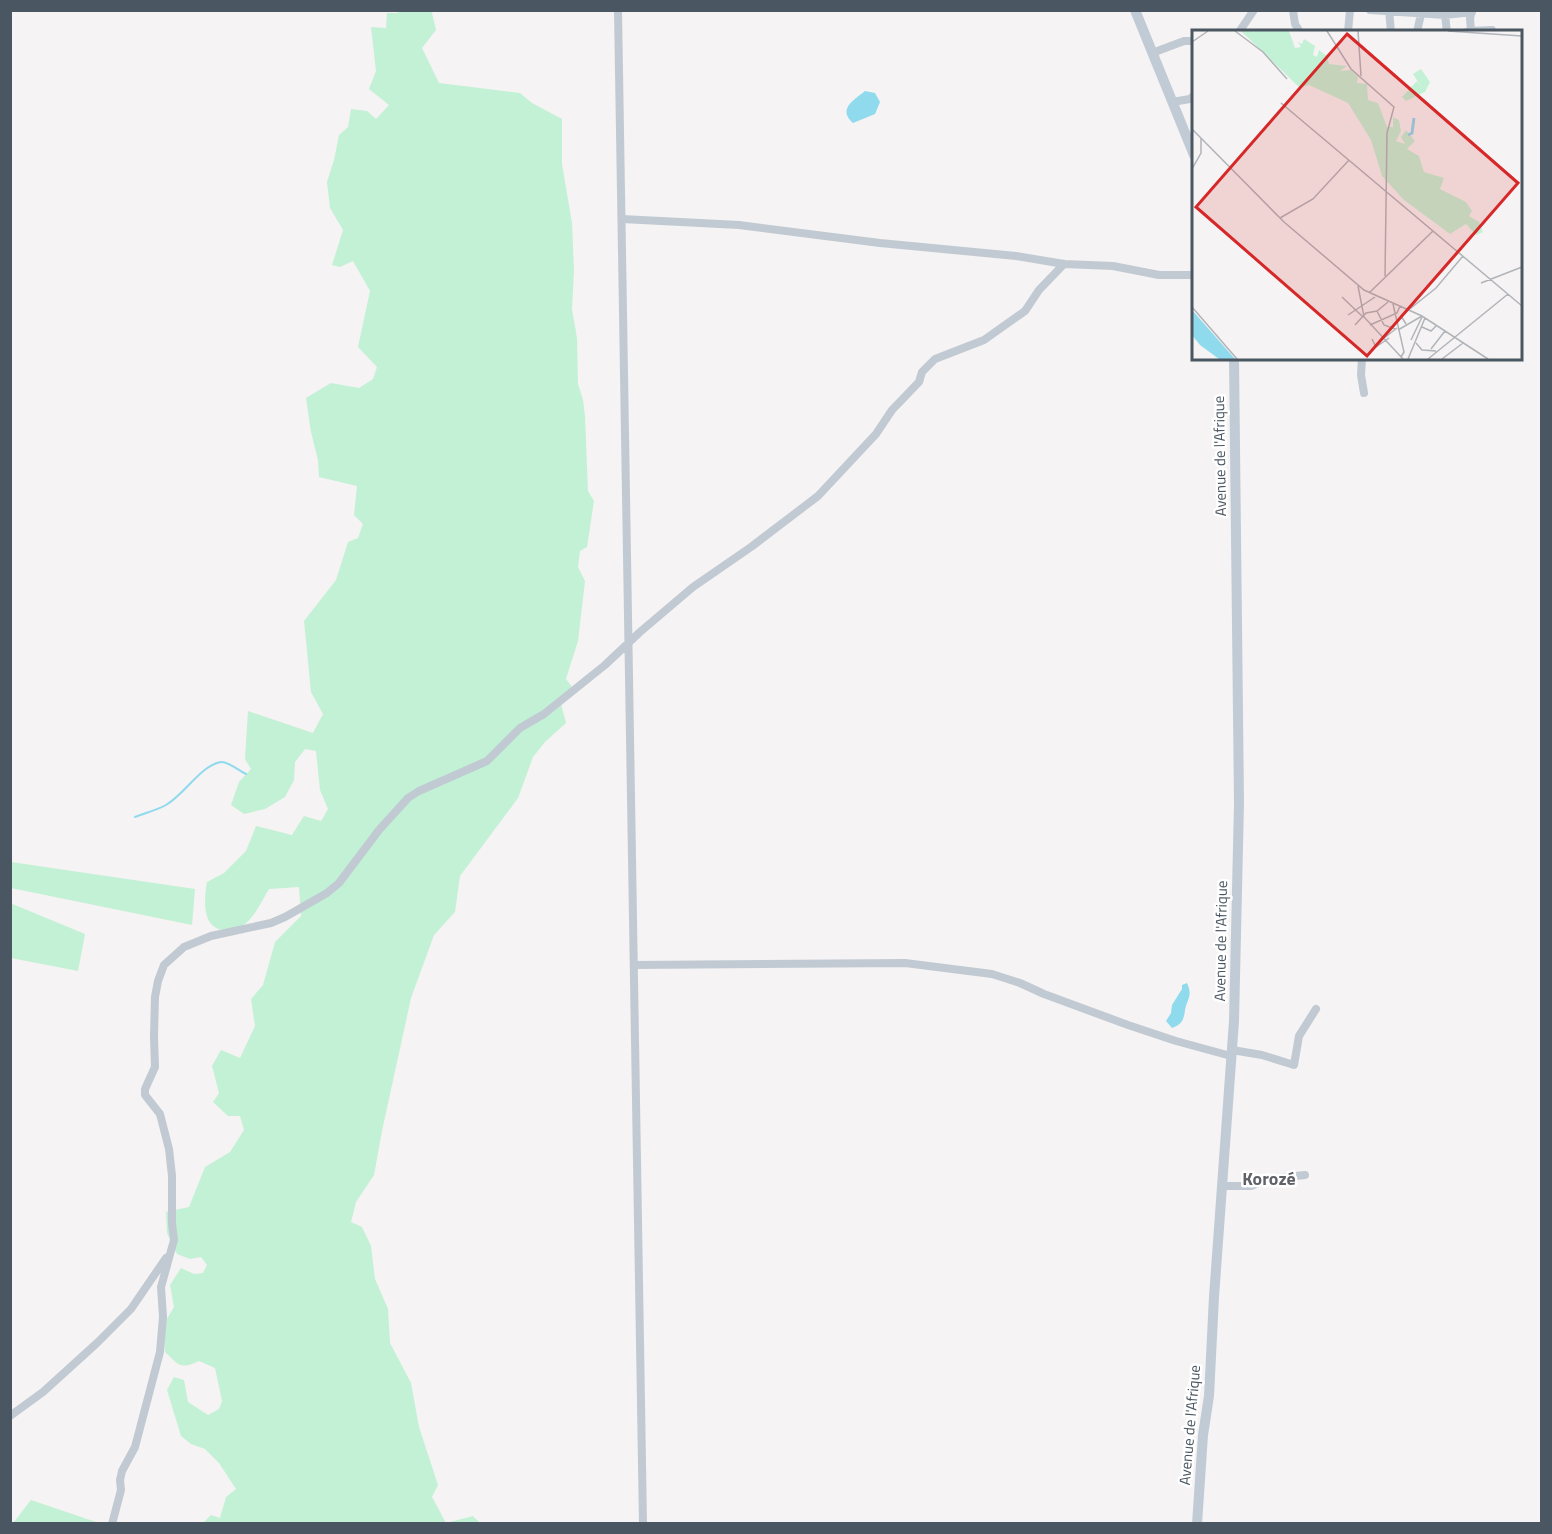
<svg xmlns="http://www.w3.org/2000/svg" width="1552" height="1534" font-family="'Titillium Web',sans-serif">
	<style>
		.green { fill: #c3f1d5 }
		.water { fill: #90daee }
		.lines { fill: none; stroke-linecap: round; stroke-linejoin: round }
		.stream { stroke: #90daee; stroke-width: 2 }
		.minor { stroke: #c1cad2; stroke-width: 8 }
		.secondary { stroke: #c1cbd6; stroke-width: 10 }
		.labels { text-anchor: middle; stroke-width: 5; stroke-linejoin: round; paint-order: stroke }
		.street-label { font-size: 15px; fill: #4a5661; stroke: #fff }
		.quarter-label { font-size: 18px; font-weight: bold; fill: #5f6368; stroke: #fff }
		.inset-river { fill: none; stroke: #90daee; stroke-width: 3 }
		.inset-road { fill: none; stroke: #b1b4b9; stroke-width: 1.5 }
		.view { fill: #d62828; fill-opacity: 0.15; stroke: #d62828; stroke-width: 3 }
		.inset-edge { fill: none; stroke: #4a5661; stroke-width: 3 }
	</style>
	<rect width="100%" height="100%" fill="#f5f3f3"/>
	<path class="green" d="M 399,10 L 433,11 L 432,13 L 436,30 L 422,48 L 439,83 L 520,93 L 532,103 L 562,119 L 562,164 L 572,223 L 574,271 L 572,309 L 577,338 L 578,384 L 583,400 L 585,416 L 588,491 L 594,501 L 587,547 L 580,551 L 578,567 L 585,581 L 578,641 L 566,679 L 575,691 L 561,704 L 566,723 L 545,742 L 533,757 L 518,798 L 460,876 L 455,912 L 434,935 L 411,998 L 382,1131 L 374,1175 L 356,1202 L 351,1222 L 362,1227 L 371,1246 L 375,1279 L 388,1309 L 390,1343 L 411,1383 L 419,1427 L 438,1485 L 432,1497 L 446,1523 L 473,1516 L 480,1523 L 203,1523 L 211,1515 L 220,1518 L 226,1497 L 236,1489 L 219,1463 L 205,1449 L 191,1444 L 181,1436 L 167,1390 L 174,1377 L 184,1380 L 188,1402 L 208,1415 L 219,1409 L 222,1401 L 215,1368 L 199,1361 C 180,1370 179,1365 165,1352 L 164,1324 L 174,1307 L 170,1285 L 181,1268 L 194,1274 L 203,1273 L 207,1265 L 201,1257 L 190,1259 L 177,1254 L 167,1233 L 166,1212 L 189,1207 L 205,1167 L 230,1152 L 244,1130 L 240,1116 L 228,1116 L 213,1102 L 219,1093 L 212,1066 L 221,1050 L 240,1058 L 255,1026 L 251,999 L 263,985 L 275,942 L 301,916 L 299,887 L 269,889 C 262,900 256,915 245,924 C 240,928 233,929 227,930 C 201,931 204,899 207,882 L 224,873 L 246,851 L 256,826 L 292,835 L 304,816 L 321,821 L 328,809 L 320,790 L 316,751 L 305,749 L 295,762 L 294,780 L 285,797 L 265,809 L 244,814 L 231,805 L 239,782 L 251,769 L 245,759 L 248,711 L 313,733 L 323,714 L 311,692 L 304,621 L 336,580 L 348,542 L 358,538 L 363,524 L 354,515 L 357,486 L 319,477 L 318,460 L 311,432 L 306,398 L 331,383 L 359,388 L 373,379 L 377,367 L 358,347 L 370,291 L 353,261 L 340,267 L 332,265 L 343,230 L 330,208 L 327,182 L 334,160 L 339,135 L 348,127 L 351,109 L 367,111 L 376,119 L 389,105 L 369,89 L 376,71 L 371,27 L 386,28 L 387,13 L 398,13 Z
		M 11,862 L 195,889 L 192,925 L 11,888 Z
		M 10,903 L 85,934 L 78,971 L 11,958 Z
		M 31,1500 L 99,1523 L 13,1523 Z"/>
	<path class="water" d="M 865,91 L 875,93 L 880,102 L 875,114 L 853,123 C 837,109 854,100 865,91 Z
		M 1187,983 C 1193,996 1187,999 1185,1010 C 1184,1020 1181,1025 1172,1028 L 1166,1021 L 1171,1013 L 1172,1005 L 1182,989 L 1182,985 Z"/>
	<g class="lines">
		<path class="stream" d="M 135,817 C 145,813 157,810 166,805 C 184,795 201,765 221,762 C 228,761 239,771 246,774"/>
		<path class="minor" d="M 618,10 L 643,1524
			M 1293,10 L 1295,24 L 1300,32
			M 1370,10 L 1445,15 L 1472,12
			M 1389,10 L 1391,32
			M 1445,15 L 1447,32
			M 1471,31 L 1492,30
			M 1239,32 L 1254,10
			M 1348,32 L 1350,10
			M 1417,32 L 1421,14
			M 1467,32 L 1471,31 L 1470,18 L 1472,10
			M 1152,53 L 1184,41 L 1194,41
			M 1172,102 L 1190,99 L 1194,95
			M 622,219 L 739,225 L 880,243 L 1016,256 L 1064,264 L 1113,266 L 1159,275 L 1194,275
			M 1362,358 L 1361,375 L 1364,393
			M 634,965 L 905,963 L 992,974 L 1020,983 L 1044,994 L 1128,1025 L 1176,1041 L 1231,1056
			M 1232,1050 L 1262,1055 L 1294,1065 L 1299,1036 L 1316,1009
			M 1222,1186 L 1251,1186 L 1269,1179 L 1305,1175
			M 10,1416 L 43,1392 L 97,1343 L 131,1309 L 166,1258
			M 112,1524 L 121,1490 L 120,1480 L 122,1471 L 135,1447 L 160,1352 L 163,1317 L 161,1287 L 174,1240 L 172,1224 L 172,1176 L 169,1149 L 160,1114 L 145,1095 L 145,1089 L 155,1067 L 154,1037 L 155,997 L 158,981 L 164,965 L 184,947 L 211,936 L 271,923 L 285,917 L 327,893 L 339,883 L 379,830 L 408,798 L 419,791 L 487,761 L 520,728 L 544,714 L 605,665 L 640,632 L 693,587 L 751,547 L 818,496 L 876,434 L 892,410 L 919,382 L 922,372 L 935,359 L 984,340 L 1025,311 L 1039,290 L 1064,264"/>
		<path class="secondary" d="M 1135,10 L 1194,155
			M 1197,1524 L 1203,1435 L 1209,1396 L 1214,1297 L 1234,1021 L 1239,803 L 1234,358"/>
	</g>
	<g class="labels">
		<g class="street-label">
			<text transform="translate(1220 456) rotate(-91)" y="5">Avenue de l'Afrique</text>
			<text transform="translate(1221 941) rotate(-89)" y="5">Avenue de l'Afrique</text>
			<text transform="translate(1190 1425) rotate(-85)" y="5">Avenue de l'Afrique</text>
		</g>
		<g class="quarter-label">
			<text x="1269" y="1185">Korozé</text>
		</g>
	</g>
	<g transform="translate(1192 30)">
		<rect width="330" height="330" fill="#f5f3f3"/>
		<path d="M 49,1 L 97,1 L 103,18 L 109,17 L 106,12 L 110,14 L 112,9 L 123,16 L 121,25 L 125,27 L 127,20 L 135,26 L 137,34 L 155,36 L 148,41 L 159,40 L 166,47 L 165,53 L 175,54 L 176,70 L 186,73 L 195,97 L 201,97 L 201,87 L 207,90 L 209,101 L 204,111 L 213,114 L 209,107 L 214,100 L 223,111 L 215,119 L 227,126 L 232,142 L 252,148 L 248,159 L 274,172 L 280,181 L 277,186 L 287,192 L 291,202 L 284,205 L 274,194 L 258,204 L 212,170 L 190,146 L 179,110 L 156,73 L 117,55 L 108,58 ZM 229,39 L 238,52 L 233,62 L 214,71 L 210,67 L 225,51 L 230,58 L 221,44 Z" fill="#c3f1d5"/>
		<path d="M 0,280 L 43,329 L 27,329 L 8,315 L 0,305 Z" fill="#90daee"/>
		<path class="inset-river" d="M 216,105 L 220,103 L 222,88"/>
		<path class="inset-road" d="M 43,1 L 71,22 L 95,49M 135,1 L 159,39 L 202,77 L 195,103 L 193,246M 166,1 L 169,46M 256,1 L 330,6M 0,12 L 16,1M 89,73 L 330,276M 0,99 L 92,192 L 172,260 L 230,286 L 296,329M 0,139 L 9,123 L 9,108M 88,188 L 121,169 L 157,130M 289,253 L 330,237M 166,256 L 172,287 L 211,329M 177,263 L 241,201M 150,267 L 171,287M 201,274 L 212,322 L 209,327M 0,277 L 45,329M 185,281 L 192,295 L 203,299M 156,285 L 183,267M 214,294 L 209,286 L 244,258 L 271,226M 163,295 L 174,283 L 185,281 L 196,272M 178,295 L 205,283 L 208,276M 230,297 L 239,301 L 245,295M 206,300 L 230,286M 180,309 L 184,317 L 197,308M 219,310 L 230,287M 224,313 L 230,320 L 244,321M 182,316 L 205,298M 239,319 L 253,301M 216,329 L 233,288M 236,329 L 316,264M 250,329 L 271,313"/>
		<path class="view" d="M 155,4 L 326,153 L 175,326 L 4,177 Z"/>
		<rect width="330" height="330" class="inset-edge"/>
	</g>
	<rect width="1552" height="1534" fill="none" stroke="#4a5661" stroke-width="24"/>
</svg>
